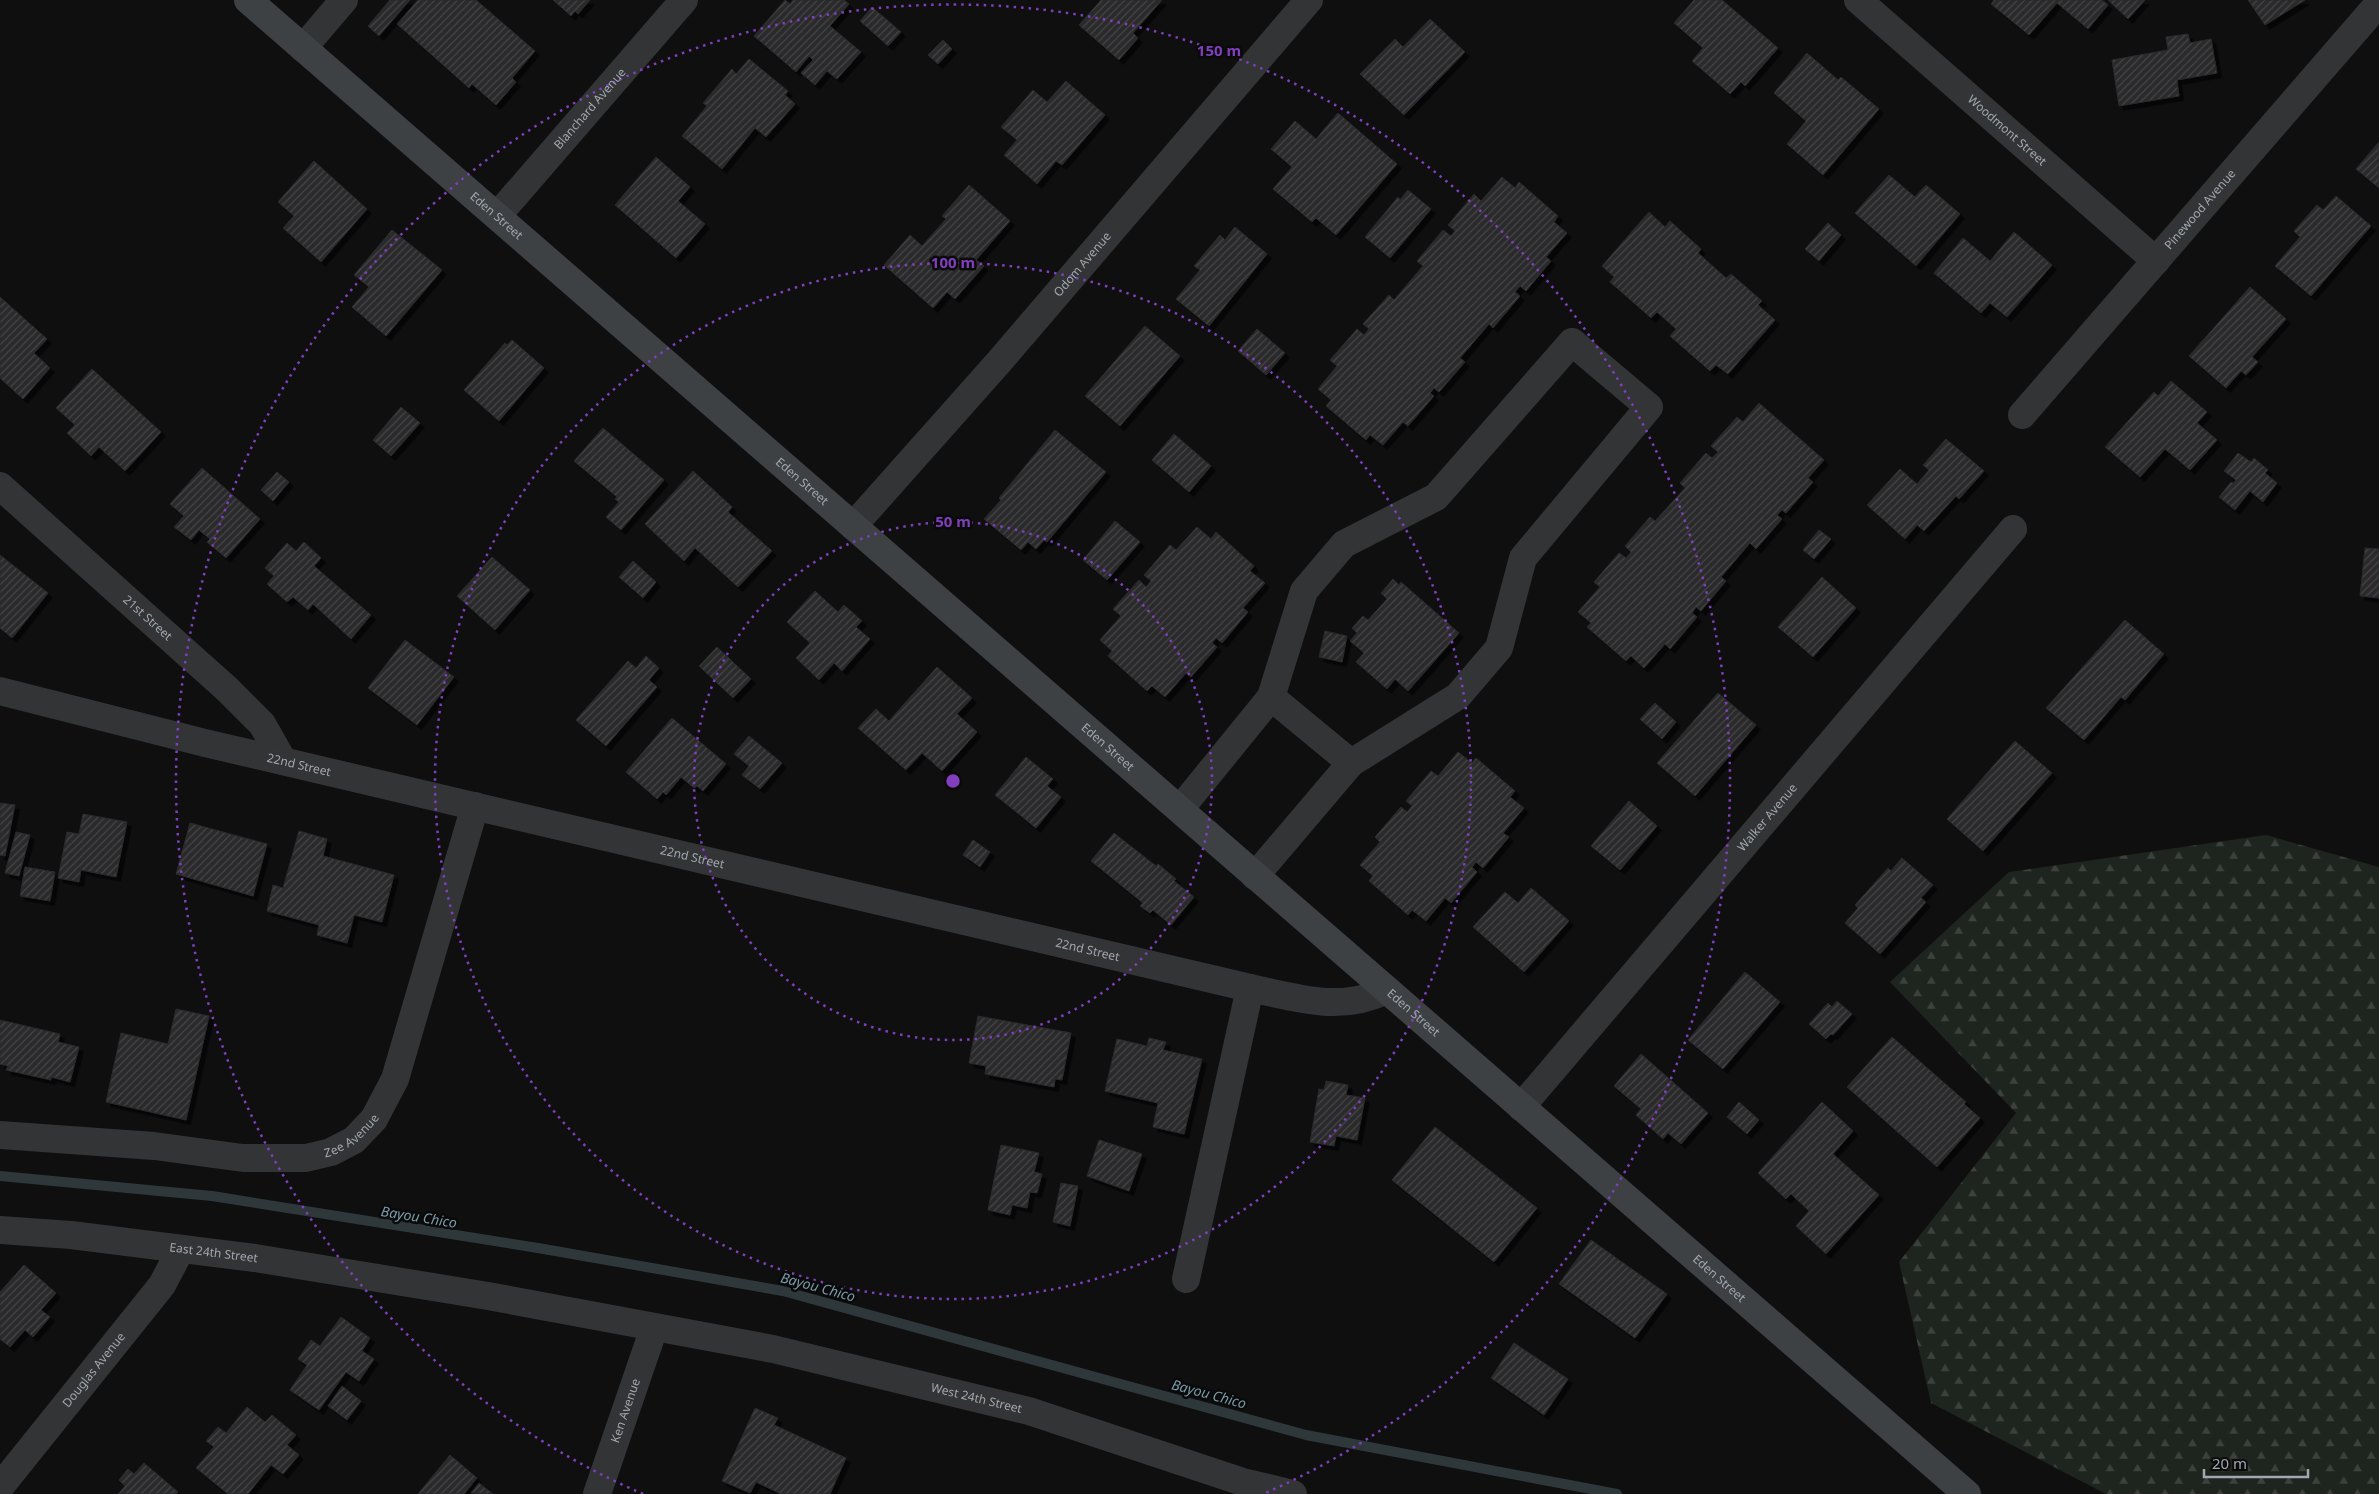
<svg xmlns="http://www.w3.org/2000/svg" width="2379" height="1494" font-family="'Noto Sans',sans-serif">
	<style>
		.forest { fill: url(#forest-firs) }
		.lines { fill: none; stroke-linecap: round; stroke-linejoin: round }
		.stream { stroke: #2e383b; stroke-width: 10 }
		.building { fill: url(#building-hatch); stroke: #292a2c; filter: url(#shadow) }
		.street { stroke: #323436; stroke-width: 28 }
		.secondary { stroke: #3e4144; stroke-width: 28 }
		.ring { fill: none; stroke: #813fbd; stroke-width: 2.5; stroke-dasharray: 2.5 5 }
		.labels { text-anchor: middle; stroke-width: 5; stroke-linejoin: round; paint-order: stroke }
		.street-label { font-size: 12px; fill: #a1a8af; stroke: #0a0a0b }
		.water-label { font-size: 14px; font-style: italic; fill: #7b9ca8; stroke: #0a0a0b }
		.centre { fill: #813fbd; stroke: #0a0a0b; stroke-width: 2.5 }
		.ring-label { font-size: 15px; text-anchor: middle; font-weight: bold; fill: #813fbd; stroke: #0a0a0b; stroke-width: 5; stroke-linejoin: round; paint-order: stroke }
	</style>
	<defs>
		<pattern id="forest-firs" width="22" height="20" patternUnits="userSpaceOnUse" patternTransform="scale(1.25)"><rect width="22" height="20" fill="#1e241e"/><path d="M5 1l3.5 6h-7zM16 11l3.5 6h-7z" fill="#3c413c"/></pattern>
		<pattern id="building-hatch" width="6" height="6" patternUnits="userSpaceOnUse" patternTransform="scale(1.25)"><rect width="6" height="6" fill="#2a2a2c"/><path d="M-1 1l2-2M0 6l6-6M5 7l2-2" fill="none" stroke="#464648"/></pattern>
		<filter id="shadow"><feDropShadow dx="4.5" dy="4.5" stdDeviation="0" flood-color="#0009"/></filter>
	</defs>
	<rect width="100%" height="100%" fill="#0f0f10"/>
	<path class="forest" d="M 2266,835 L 2379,867 L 2379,1494 L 2106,1494 L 1931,1403 L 1899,1262 L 2016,1113 L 1890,982 L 2009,872 Z"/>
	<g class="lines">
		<path class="stream" d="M 0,1176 L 212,1196 L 538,1248 L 783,1291 L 1306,1435 L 1617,1494"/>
	</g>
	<path class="building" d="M 390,0 L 410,0 L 379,36 L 368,26 Z
		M 418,0 L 476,0 L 535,51 L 512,78 L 516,82 L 496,105 L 472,84 L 469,88 L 397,24 Z
		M 553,0 L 590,0 L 578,14 L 575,11 L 571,16 Z
		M 785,0 L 790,4 L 793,0 L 844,0 L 849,4 L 830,26 L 861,52 L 837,79 L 827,71 L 815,85 L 801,73 L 813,60 L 809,56 L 796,72 L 754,36 Z
		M 1101,0 L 1162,0 L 1133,33 L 1138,38 L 1119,60 L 1079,25 Z
		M 1694,0 L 1722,0 L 1778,48 L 1745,86 L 1741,82 L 1730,94 L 1692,61 L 1703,48 L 1674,23 Z
		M 1994,0 L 2102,0 L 2108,5 L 2088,29 L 2057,3 L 2029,35 L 1991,4 Z
		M 2108,0 L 2145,0 L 2128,19 Z
		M 2248,0 L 2305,0 L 2265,25 Z
		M 872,7 L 901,32 L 888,46 L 860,21 Z
		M 1430,19 L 1465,52 L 1404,115 L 1360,74 L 1395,39 L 1403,47 Z
		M 2188,34 L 2190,43 L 2211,39 L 2217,73 L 2177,80 L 2179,96 L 2119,106 L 2112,60 L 2168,50 L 2166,37 Z
		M 943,40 L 952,49 L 938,64 L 928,55 Z
		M 1807,53 L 1838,80 L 1841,77 L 1879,109 L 1823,175 L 1787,144 L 1806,121 L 1774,93 Z
		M 749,59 L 788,91 L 785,95 L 795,104 L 766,137 L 755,128 L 722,169 L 682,136 L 707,106 L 703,103 L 732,69 L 736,74 Z
		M 1066,81 L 1105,115 L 1062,165 L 1056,161 L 1037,184 L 1004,155 L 1017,140 L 1001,127 L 1033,90 L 1047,102 Z
		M 1338,113 L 1397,164 L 1336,235 L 1316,218 L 1312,222 L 1273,189 L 1292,167 L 1271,149 L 1295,121 L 1316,139 Z
		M 2379,142 L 2379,188 L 2356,169 Z
		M 656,157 L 690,187 L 678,201 L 705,224 L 676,258 L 615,205 Z
		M 314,161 L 367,209 L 321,262 L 283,228 L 294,216 L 278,202 Z
		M 1889,175 L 1915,197 L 1926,185 L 1960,214 L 1916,266 L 1855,213 Z
		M 1502,177 L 1515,188 L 1519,182 L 1558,216 L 1554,222 L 1567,233 L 1546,257 L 1551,261 L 1526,291 L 1520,286 L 1515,292 L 1520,296 L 1493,328 L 1489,324 L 1460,358 L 1465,362 L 1439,392 L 1434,388 L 1430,393 L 1434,396 L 1408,426 L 1403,422 L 1383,445 L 1370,435 L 1366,440 L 1326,406 L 1331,400 L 1318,389 L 1337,366 L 1330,360 L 1357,329 L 1364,335 L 1369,329 L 1363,324 L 1389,295 L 1394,300 L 1423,266 L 1417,261 L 1443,230 L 1451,236 L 1455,231 L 1448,225 L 1474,194 L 1481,201 Z
		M 969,185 L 1010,221 L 976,260 L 984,266 L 955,299 L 947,292 L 933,308 L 884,265 L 910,235 L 922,246 L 946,219 L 942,216 Z
		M 1408,190 L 1431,209 L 1390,258 L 1365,237 L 1398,197 L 1400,200 Z
		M 2336,196 L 2371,226 L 2311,296 L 2275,266 L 2300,237 L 2294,231 L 2317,205 L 2323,210 Z
		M 1649,212 L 1665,227 L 1670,221 L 1701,249 L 1698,253 L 1726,278 L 1731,274 L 1762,301 L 1758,305 L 1775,320 L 1728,374 L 1716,365 L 1710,371 L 1670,336 L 1676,329 L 1657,312 L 1651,318 L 1610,282 L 1614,277 L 1602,266 Z
		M 1828,223 L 1841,235 L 1819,261 L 1805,249 Z
		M 1235,227 L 1267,254 L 1209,326 L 1176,299 L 1200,270 L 1194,266 L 1220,235 L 1225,240 Z
		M 392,230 L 442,270 L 386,336 L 352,307 L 369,287 L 354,275 Z
		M 2014,232 L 2052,265 L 2007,317 L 1990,303 L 1981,313 L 1934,273 L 1963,238 L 1990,261 Z
		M 2250,287 L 2286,319 L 2252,357 L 2258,362 L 2246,375 L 2241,371 L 2226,388 L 2189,356 Z
		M 0,297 L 47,339 L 34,353 L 50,368 L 23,399 L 0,378 Z
		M 1145,326 L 1180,356 L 1120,426 L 1085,396 Z
		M 1257,329 L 1285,353 L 1266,375 L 1238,351 Z
		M 512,340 L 544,368 L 499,421 L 464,390 L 505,343 L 507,345 Z
		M 92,369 L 161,432 L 125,471 L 99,447 L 91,456 L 67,433 L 75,425 L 56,408 Z
		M 2171,381 L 2207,412 L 2197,423 L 2217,440 L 2190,470 L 2165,449 L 2140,477 L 2105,447 L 2154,392 L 2158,396 Z
		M 1759,403 L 1824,460 L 1808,478 L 1813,482 L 1786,513 L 1782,510 L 1777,515 L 1782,519 L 1756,549 L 1750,543 L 1721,577 L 1726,581 L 1701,611 L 1696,607 L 1692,613 L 1697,617 L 1670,649 L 1665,644 L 1644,668 L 1631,656 L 1626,661 L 1587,627 L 1591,623 L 1578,612 L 1600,587 L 1594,582 L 1619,553 L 1626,558 L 1631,552 L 1625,546 L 1650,517 L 1655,521 L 1685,488 L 1680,483 L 1706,453 L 1712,458 L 1718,452 L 1711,446 L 1737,417 L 1743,422 Z
		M 401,407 L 420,423 L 391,456 L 373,440 Z
		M 603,428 L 664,480 L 621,530 L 606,517 L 619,502 L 615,499 L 617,497 L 574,461 Z
		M 1055,430 L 1106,472 L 1047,542 L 1044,540 L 1036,549 L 1028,542 L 1021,550 L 984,519 L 1001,500 L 999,498 Z
		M 1174,434 L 1211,466 L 1189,492 L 1152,460 Z
		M 1946,439 L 1984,471 L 1959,499 L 1956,496 L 1924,531 L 1917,525 L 1905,539 L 1867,505 L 1900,469 L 1917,484 L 1929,470 L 1923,465 Z
		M 2238,453 L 2251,462 L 2254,458 L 2268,470 L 2265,473 L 2277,483 L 2263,502 L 2250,491 L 2235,510 L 2219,497 L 2231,482 L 2233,483 L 2236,480 L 2224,471 Z
		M 202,468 L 260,519 L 226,558 L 207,542 L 210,539 L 199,530 L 191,540 L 174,527 L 184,516 L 170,504 Z
		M 693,471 L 732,507 L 728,512 L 772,551 L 738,587 L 695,548 L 684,561 L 645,524 Z
		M 277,472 L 289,482 L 273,501 L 261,490 Z
		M 1115,521 L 1140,542 L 1107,580 L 1083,560 Z
		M 1197,527 L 1211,539 L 1216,532 L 1254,566 L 1250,571 L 1265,583 L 1243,608 L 1248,612 L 1222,643 L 1216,638 L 1212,643 L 1217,647 L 1191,677 L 1186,673 L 1165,697 L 1152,686 L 1147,691 L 1108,656 L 1112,651 L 1100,640 L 1121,616 L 1113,609 L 1139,580 L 1146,587 L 1151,581 L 1144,575 L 1170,545 L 1176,550 Z
		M 1819,530 L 1831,539 L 1814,559 L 1803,550 Z
		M 304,542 L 321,558 L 314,566 L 371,615 L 351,639 L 313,604 L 308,610 L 293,597 L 287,602 L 267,584 L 274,576 L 265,568 L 287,543 L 296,551 Z
		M 2365,548 L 2379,549 L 2379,598 L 2360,596 Z
		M 0,555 L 48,593 L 12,638 L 0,628 Z
		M 492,557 L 530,590 L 495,630 L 457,596 Z
		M 633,561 L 656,582 L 643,598 L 619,577 Z
		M 1822,577 L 1856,608 L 1813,657 L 1778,627 Z
		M 1393,579 L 1399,585 L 1401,582 L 1459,633 L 1408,691 L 1395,679 L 1387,689 L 1356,662 L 1364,653 L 1350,641 L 1357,633 L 1352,628 L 1363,616 L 1368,620 L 1387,599 L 1381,593 Z
		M 815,591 L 838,612 L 844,605 L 862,621 L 856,627 L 870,639 L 842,671 L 834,663 L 819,680 L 796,658 L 810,643 L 787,622 Z
		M 2125,620 L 2164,654 L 2125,700 L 2121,697 L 2084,740 L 2046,708 Z
		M 1325,631 L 1347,636 L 1342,662 L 1319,657 Z
		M 405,640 L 454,677 L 417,725 L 368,688 Z
		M 717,647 L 751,679 L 733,698 L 699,666 Z
		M 646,656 L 659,668 L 649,680 L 657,687 L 606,746 L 576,720 L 628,661 L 636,668 Z
		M 937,667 L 972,698 L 957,714 L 977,732 L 942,771 L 922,753 L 906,770 L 858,728 L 876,709 L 889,721 Z
		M 1718,693 L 1756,725 L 1695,796 L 1657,763 Z
		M 1655,703 L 1676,722 L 1662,739 L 1640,719 Z
		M 672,718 L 726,764 L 703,791 L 697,786 L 694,788 L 681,777 L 666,795 L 663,792 L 657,799 L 626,772 Z
		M 749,736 L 782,763 L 760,789 L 742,775 L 749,766 L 734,754 Z
		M 2015,741 L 2052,773 L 1983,851 L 1947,819 Z
		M 1458,752 L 1472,763 L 1476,758 L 1515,791 L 1510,797 L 1524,808 L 1503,833 L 1509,837 L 1483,868 L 1476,862 L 1472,867 L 1477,872 L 1451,903 L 1445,898 L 1426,921 L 1412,910 L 1408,915 L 1369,881 L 1373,876 L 1360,865 L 1380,842 L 1375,837 L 1401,807 L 1407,812 L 1412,806 L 1406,801 L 1431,771 L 1438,776 Z
		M 1026,757 L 1053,779 L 1047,786 L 1061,797 L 1036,828 L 995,795 Z
		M 1629,801 L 1657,826 L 1620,870 L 1591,846 Z
		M 0,803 L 15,805 L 5,856 L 0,855 Z
		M 83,814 L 127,822 L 116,877 L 81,870 L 79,882 L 58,878 L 67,832 L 79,834 Z
		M 190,823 L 267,844 L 253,896 L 176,874 Z
		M 299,831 L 327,839 L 323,856 L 394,875 L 382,922 L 354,915 L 347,943 L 317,935 L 319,925 L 267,911 L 273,885 L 283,888 Z
		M 16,832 L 30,835 L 19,876 L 5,873 Z
		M 1114,833 L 1156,866 L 1158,864 L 1176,879 L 1174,881 L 1194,897 L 1171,925 L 1153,910 L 1150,913 L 1140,906 L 1143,903 L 1091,861 Z
		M 973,840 L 990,852 L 980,867 L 963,855 Z
		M 1902,858 L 1933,885 L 1921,898 L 1926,902 L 1880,954 L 1845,923 L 1858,908 L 1855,905 L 1888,868 L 1891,871 Z
		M 25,867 L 55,872 L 50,901 L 20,896 Z
		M 1531,888 L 1569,921 L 1524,972 L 1473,927 L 1505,892 L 1518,903 Z
		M 1745,972 L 1780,1002 L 1723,1069 L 1688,1040 Z
		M 1837,1001 L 1852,1014 L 1833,1035 L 1831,1034 L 1826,1039 L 1809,1024 L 1828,1003 L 1832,1007 Z
		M 176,1009 L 209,1016 L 186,1120 L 106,1102 L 121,1033 L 168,1044 Z
		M 978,1016 L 1071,1033 L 1062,1080 L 1055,1079 L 1054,1087 L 985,1074 L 986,1066 L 969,1063 Z
		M 0,1020 L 60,1034 L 58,1042 L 79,1047 L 70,1082 L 51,1077 L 51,1080 L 6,1070 L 8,1066 L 0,1064 Z
		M 1892,1037 L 1966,1102 L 1964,1104 L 1980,1118 L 1937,1167 L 1847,1087 Z
		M 1149,1038 L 1166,1042 L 1163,1050 L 1202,1059 L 1184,1134 L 1153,1127 L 1158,1103 L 1105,1091 L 1117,1039 L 1147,1046 Z
		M 1641,1054 L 1708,1113 L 1681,1144 L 1668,1133 L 1663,1139 L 1636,1115 L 1641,1109 L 1614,1086 Z
		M 1326,1081 L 1348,1085 L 1346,1095 L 1365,1098 L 1357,1140 L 1336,1136 L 1334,1146 L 1310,1142 L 1319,1089 L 1324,1090 Z
		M 1739,1102 L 1759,1120 L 1747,1134 L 1727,1117 Z
		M 1822,1102 L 1853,1131 L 1833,1154 L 1879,1195 L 1826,1254 L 1796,1226 L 1809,1211 L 1791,1194 L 1786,1199 L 1758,1173 Z
		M 1435,1127 L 1537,1208 L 1494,1262 L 1392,1180 Z
		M 1099,1140 L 1142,1154 L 1129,1191 L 1087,1176 Z
		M 1001,1145 L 1039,1153 L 1034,1172 L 1042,1174 L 1037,1193 L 1030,1192 L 1027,1208 L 1012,1205 L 1010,1215 L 988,1210 Z
		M 1061,1183 L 1078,1186 L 1070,1226 L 1053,1222 Z
		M 1591,1240 L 1667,1294 L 1635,1338 L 1559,1284 Z
		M 24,1265 L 56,1293 L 41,1310 L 50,1317 L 33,1337 L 25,1330 L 10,1347 L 0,1339 L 0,1292 Z
		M 341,1317 L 370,1338 L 362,1351 L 374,1359 L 359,1381 L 346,1372 L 319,1410 L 290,1390 L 307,1365 L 298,1359 L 311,1340 L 320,1346 Z
		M 1514,1343 L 1568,1379 L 1544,1415 L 1491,1378 Z
		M 342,1386 L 361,1401 L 347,1420 L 328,1406 Z
		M 247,1407 L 265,1422 L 272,1415 L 296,1435 L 287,1445 L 299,1455 L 283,1474 L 271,1465 L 248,1494 L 228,1494 L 196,1468 L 214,1447 L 206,1441 L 218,1427 L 226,1433 Z
		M 755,1408 L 778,1418 L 774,1425 L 846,1458 L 830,1494 L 781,1494 L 756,1482 L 750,1493 L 722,1481 Z
		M 450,1455 L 477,1478 L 464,1494 L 418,1494 Z
		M 144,1463 L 178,1492 L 176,1494 L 118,1494 L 125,1486 L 119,1480 L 128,1469 L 134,1474 Z
		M 479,1483 L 493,1494 L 471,1493 Z"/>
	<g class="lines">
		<g class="street">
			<path id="s1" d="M 1858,0 L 2156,261"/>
			<path d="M 303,48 L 344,0"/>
			<path id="s2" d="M 497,216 L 684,0"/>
			<path id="s3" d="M 2022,415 L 2379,3"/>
			<path id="s4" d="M 0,486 L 227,689 L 262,724 L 283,761"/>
			<path id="s5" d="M 853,526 L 998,363 L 1309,0"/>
			<path id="s6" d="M 0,691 L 205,743 L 1250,988 C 1298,998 1340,1013 1387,990"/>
			<path d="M 1271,697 L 1351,763"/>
			<path d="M 1180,809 L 1271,697 L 1304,591 L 1344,544 L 1436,497 L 1572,342 L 1649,407 L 1523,558 L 1499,648 L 1458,696 L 1351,763 L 1255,876"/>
			<path id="s7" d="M 1521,1107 L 2013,529"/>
			<path id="s8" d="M 0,1135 L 154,1146 L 243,1158 L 306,1158 L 331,1152 L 354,1140 L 374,1119 L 395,1079 L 475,806"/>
			<path id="s9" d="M 0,1230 L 71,1235 L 255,1258 L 488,1296 L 773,1349 L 1029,1411 L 1243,1482 L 1293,1494"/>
			<path d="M 1186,1279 L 1250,988"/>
			<path id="s10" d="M 0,1487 L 162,1285 L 181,1249"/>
			<path id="s11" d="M 597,1494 L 654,1328"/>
		</g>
		<path class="secondary" id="s12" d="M 248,0 L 1967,1494"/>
	</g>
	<g class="ring">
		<circle cx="953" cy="781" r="259"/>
		<circle cx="953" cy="781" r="518"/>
		<path d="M643 1494A777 777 0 1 1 1263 1494"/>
	</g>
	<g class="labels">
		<g class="street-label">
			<text dy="4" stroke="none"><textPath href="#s2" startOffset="142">Blanchard Avenue</textPath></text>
			<text dy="4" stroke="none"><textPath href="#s1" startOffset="198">Woodmont Street</textPath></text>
			<text dy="4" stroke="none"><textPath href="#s3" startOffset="272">Pinewood Avenue</textPath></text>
			<text dy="4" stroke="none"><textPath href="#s12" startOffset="329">Eden Street</textPath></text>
			<text dy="4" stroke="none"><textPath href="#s5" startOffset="348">Odom Avenue</textPath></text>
			<text dy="4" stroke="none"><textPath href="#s12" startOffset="734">Eden Street</textPath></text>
			<text dy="4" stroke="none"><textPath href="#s4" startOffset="198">21st Street</textPath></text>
			<text dy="4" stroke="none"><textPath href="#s12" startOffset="1139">Eden Street</textPath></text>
			<text dy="4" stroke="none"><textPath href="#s6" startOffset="308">22nd Street</textPath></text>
			<text dy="4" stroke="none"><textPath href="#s7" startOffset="380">Walker Avenue</textPath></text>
			<text dy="4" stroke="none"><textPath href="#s6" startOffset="712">22nd Street</textPath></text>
			<text dy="4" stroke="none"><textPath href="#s6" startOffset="1118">22nd Street</textPath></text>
			<text dy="4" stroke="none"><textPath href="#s12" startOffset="1544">Eden Street</textPath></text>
			<text dy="4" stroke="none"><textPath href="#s8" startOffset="359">Zee Avenue</textPath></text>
			<text dy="4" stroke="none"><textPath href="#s9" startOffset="215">East 24th Street</textPath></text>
			<text dy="4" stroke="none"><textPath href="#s12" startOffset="1949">Eden Street</textPath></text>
			<text dy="4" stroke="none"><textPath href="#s10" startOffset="150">Douglas Avenue</textPath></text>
			<text dy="4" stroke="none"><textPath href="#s9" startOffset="992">West 24th Street</textPath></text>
			<text dy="4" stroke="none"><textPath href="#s11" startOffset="88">Ken Avenue</textPath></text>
		</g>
		<g class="water-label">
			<text transform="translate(419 1217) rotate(9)" y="5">Bayou Chico</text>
			<text transform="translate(818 1287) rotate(15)" y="5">Bayou Chico</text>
			<text transform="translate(1209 1394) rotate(15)" y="5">Bayou Chico</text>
		</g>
	</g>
	<circle cx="953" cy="781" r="8" class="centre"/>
	<g class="ring-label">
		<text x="1219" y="56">150 m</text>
		<text x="953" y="268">100 m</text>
		<text x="953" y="527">50 m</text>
	</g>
	<path d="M2204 1469v8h104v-8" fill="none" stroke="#a1a8af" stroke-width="2.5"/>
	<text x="2212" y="1469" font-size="15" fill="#a1a8af" stroke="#0a0a0b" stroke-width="4" paint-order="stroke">20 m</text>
</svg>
